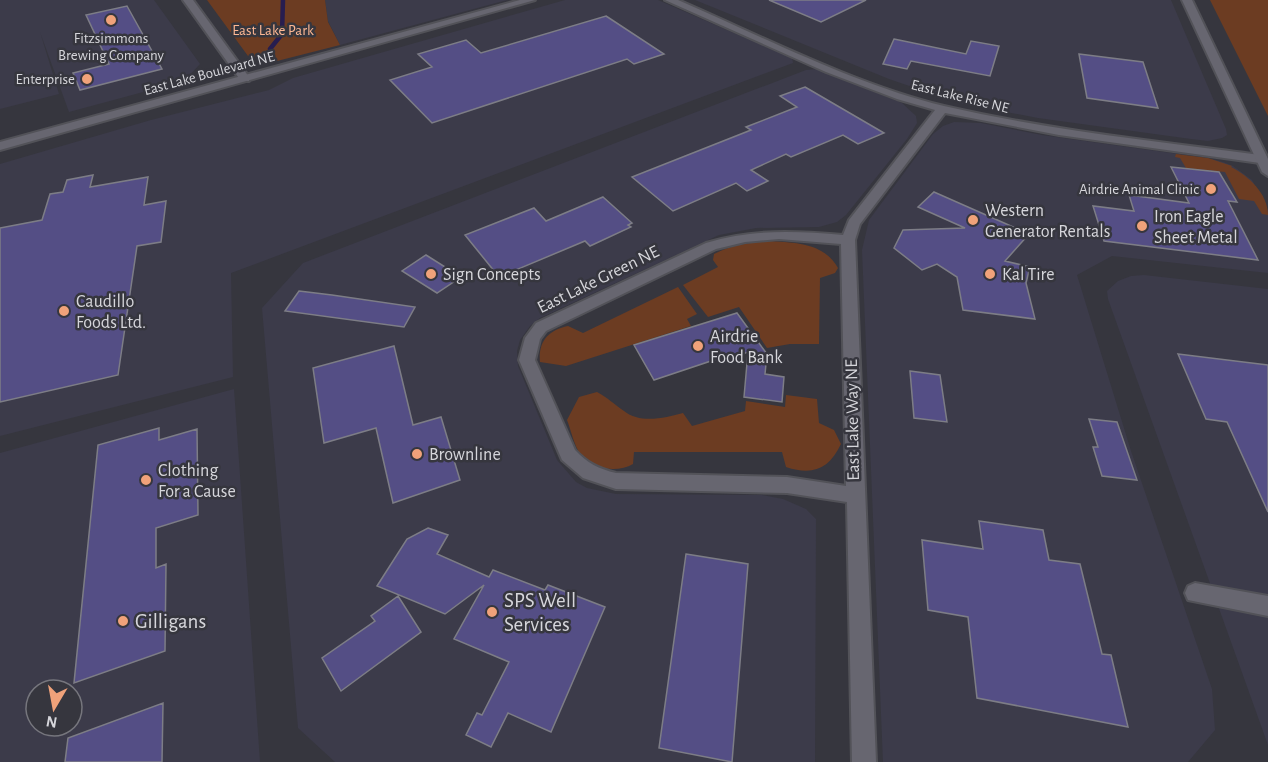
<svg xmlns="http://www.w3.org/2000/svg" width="1268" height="762" font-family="'Alegreya Sans',sans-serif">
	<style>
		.built { fill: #3c3b4a; fill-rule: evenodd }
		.green { fill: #6c3c22 }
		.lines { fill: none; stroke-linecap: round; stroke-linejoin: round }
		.stream { stroke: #271d4f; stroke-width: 4.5 }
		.building { fill: #544e85; stroke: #7d7d86; stroke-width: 1.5 }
		.minor-casing { stroke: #525258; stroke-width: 4 }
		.tertiary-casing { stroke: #525258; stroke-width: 4 }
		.secondary-casing { stroke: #525258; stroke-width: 4 }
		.minor { fill: #676670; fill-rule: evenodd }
		.tertiary { fill: #676670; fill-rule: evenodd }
		.secondary { fill: #676670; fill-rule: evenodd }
		.poi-dot { fill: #f0a27a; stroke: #36363e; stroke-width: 2 }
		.labels { text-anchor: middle; stroke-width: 5; stroke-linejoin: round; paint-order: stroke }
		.far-park-label { font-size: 15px; fill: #fdb793; stroke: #36363e }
		.far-poi-label { font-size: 15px; fill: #d6d6db; stroke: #36363e; text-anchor: end }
		.far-street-label { font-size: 15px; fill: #d6d6db; stroke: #36363e }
		.poi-label { font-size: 18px; fill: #d6d6db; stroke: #36363e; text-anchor: start }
		.street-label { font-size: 18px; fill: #d6d6db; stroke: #36363e }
		.near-poi-label { font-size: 21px; fill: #d6d6db; stroke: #36363e; text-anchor: start }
	</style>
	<rect width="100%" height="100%" fill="#36363e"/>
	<path class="built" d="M 0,0 L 154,0 L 200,64 L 184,81 L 69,112 L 40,32 L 59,94 L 0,109 Z
		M 325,0 L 507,0 L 340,45 L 328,21 Z
		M 565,0 L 658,0 L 792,58 L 793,63 L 231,273 L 233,377 L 0,436 L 0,164 L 151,120 L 269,90 L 293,78 Z
		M 695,0 L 1171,0 L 1226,129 L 1227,135 L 1222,138 L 1208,141 L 1191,139 L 1038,118 L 959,103 L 889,79 Z
		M 817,69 L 902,103 L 916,116 L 917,123 L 907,139 L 846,215 L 837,222 L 819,227 L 756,228 L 719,235 L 540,318 L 530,326 L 520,340 L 517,351 L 518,366 L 557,460 L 576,482 L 587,488 L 616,494 L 762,495 L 783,499 L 806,509 L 816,519 L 815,762 L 335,762 L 298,728 L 262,308 L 303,263 L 806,70 Z
		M 954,122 L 981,123 L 1042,135 L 1207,158 L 1223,162 L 1233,166 L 1252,180 L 1268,210 L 1268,273 L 1112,256 L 1077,275 L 1131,451 L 1212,689 L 1215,730 L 1188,762 L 883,762 L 862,250 L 869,220 L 933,134 L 943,126 Z
		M 1144,275 L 1268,289 L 1268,745 L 1108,299 L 1107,291 L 1118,281 L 1131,276 Z
		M 234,389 L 260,762 L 0,762 L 0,453 ZM 36,690 L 72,690 L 72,726 L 36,726 Z"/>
	<path class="green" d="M 207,0 L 325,0 L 328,22 L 340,45 L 277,61 L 248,56 Z
		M 1210,0 L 1268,0 L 1268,116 Z
		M 1176,154 L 1208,158 L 1232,166 L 1231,167 C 1249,176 1268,194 1268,215 L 1262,214 L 1254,201 L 1239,199 L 1225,172 L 1186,168 L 1180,158 L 1175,157 Z
		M 769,241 C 795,243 823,242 838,268 L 835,273 L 820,278 L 819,344 L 790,344 L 767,348 L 739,307 L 708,317 L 683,285 L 718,267 L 713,260 L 714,254 C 731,245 749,243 769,241 Z
		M 678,287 L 697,314 L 687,319 L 691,326 L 566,366 L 540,362 C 538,342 548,330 568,326 L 583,333 Z
		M 597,392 C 608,398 614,404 624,411 C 640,424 665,418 683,413 L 692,426 L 745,411 L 746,401 L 785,407 L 786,395 L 817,399 L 819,423 L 834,430 L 841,444 C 829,469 813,476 786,467 L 782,452 L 634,452 L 633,464 C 618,473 593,470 581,455 C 574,446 571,430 567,420 L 579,397 Z"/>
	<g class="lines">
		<path class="stream" d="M 270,49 L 282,34 L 283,0"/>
	</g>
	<path class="building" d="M 769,0 L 866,0 L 821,22 Z
		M 127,6 L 162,69 L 80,90 L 73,73 L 109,64 L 86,15 Z
		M 606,16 L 664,54 L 634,64 L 627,59 L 432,123 L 390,80 L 432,67 L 418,54 L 466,40 L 481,53 Z
		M 894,39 L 966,54 L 971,41 L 999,46 L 990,76 L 911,61 L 907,69 L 883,64 Z
		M 1079,54 L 1143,62 L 1158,108 L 1087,98 Z
		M 805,87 L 884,133 L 858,144 L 843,135 L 791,157 L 786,154 L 751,170 L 768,181 L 747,191 L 736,183 L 673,211 L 632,177 L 751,130 L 746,127 L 797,107 L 780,96 Z
		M 1171,167 L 1219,172 L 1237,202 L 1228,201 L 1258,260 L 1104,241 L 1093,206 L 1134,211 L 1129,195 L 1189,203 Z
		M 93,175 L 90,187 L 148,177 L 144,205 L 166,201 L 161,242 L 137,246 L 118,375 L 0,402 L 0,228 L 42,220 L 50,194 L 63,192 L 67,180 Z
		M 934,192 L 1029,234 L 1005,261 L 1030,267 L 1026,283 L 1035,319 L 963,310 L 957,277 L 937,264 L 922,270 L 894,248 L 903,230 L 965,228 L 918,207 Z
		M 603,197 L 632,223 L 628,225 L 631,227 L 590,246 L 585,241 L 499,277 L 465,235 L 534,208 L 546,221 Z
		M 426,255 L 461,277 L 437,293 L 402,271 Z
		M 299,291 L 332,295 L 415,307 L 404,327 L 285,311 Z
		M 737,313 L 767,354 L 765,374 L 784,377 L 782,402 L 744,397 L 748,352 L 719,362 L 717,359 L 654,380 L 634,345 Z
		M 394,346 L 413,425 L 441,417 L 460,480 L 393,503 L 376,428 L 324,443 L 313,368 Z
		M 1178,354 L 1268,365 L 1268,512 L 1227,422 L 1206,419 Z
		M 910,371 L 940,375 L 947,422 L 914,418 Z
		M 1089,419 L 1117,422 L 1137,480 L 1102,476 L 1093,447 L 1098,447 Z
		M 159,428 L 159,440 L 197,429 L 198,515 L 156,528 L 156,568 L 166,564 L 165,651 L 74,683 L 98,445 Z
		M 979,521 L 1043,530 L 1049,560 L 1080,564 L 1102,654 L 1111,655 L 1128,727 L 977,698 L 968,617 L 928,610 L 922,540 L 983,549 Z
		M 428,528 L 448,535 L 437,554 L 489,577 L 493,570 L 545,590 L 548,585 L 605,607 L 551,732 L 508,713 L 491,747 L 466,735 L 477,713 L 482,715 L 509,662 L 454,639 L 484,585 L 445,614 L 377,586 L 407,539 Z
		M 686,554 L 748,564 L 732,762 L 659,748 Z
		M 398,596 L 421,632 L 341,691 L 322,658 L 375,621 L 371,616 Z
		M 163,703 L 162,762 L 65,762 L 68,738 Z"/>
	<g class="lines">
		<defs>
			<path id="minor" d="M 665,0 L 678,0 C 761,36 856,85 944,106 C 1048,130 1155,141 1260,155 L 1266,159 L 1260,163 L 1059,135 L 945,113 L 860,224 L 855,240 L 876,762 L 852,762 L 847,502 L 787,493 L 616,489 L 583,478 L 562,460 L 519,360 L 525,338 L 536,323 L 706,243 C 752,229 795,231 843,235 L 849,220 L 935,110 L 897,99 L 826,72 ZM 779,239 L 841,244 L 846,486 L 787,477 L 616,473 C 599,469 587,463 575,450 L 535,360 L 540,339 L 546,331 L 716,249 L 745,242 Z
				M 1195,583 L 1268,596 L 1268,616 L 1188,600 L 1185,593 L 1188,586 Z"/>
			<path id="tertiary" d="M 183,0 L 193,0 L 249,77 L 249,81 L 241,81 Z
				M 1182,0 L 1192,0 L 1268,159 L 1268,176 L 1262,172 Z"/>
			<path id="secondary" d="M 520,0 L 535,0 L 0,150 L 0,142 Z"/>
		</defs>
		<use href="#minor" class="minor-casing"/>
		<use href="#tertiary" class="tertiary-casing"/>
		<use href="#secondary" class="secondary-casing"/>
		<use href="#minor" class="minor"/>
		<use href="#tertiary" class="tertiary"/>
		<use href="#secondary" class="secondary"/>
	</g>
	<g class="poi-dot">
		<circle cx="111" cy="20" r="6"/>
		<circle cx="87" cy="79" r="6"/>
		<circle cx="1211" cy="189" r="6"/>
		<circle cx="973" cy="220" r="6"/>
		<circle cx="1142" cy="226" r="6"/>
		<circle cx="431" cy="274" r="6"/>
		<circle cx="990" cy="274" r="6"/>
		<circle cx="64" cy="311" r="6"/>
		<circle cx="698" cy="346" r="6"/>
		<circle cx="417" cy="454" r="6"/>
		<circle cx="146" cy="480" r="6"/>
		<circle cx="492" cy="612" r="6"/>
		<circle cx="123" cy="621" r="6"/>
	</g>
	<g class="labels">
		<g class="far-park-label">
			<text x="273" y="35">East Lake Park</text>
		</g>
		<g class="far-poi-label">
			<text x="111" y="43" text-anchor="middle">Fitzsimmons<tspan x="111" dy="17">Brewing Company</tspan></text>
			<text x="75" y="84">Enterprise</text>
			<text x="1199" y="194">Airdrie Animal Clinic</text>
		</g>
		<g class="far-street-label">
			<text transform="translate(209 73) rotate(-15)" y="5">East Lake Boulevard NE</text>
			<text transform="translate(960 96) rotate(14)" y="5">East Lake Rise NE</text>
		</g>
		<g class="poi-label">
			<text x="985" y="216">Western<tspan x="985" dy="21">Generator Rentals</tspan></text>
			<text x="1154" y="222">Iron Eagle<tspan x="1154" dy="21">Sheet Metal</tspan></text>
			<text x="443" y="280">Sign Concepts</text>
			<text x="1002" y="280">Kal Tire</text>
			<text x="76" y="307">Caudillo<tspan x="76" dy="21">Foods Ltd.</tspan></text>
			<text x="710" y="342">Airdrie<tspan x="710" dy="21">Food Bank</tspan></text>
			<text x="429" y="460">Brownline</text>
			<text x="158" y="476">Clothing<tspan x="158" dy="21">For a Cause</tspan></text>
		</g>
		<g class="street-label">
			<text transform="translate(598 279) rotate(-26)" y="6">East Lake Green NE</text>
			<text transform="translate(852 420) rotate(-91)" y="6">East Lake Way NE</text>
		</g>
		<g class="near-poi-label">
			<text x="504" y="607">SPS Well<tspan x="504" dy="24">Services</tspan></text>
			<text x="135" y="628">Gilligans</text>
		</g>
	</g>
	<g transform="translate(54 708) rotate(190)"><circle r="28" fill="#36363e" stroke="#76767d" stroke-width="1.5"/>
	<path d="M0-4.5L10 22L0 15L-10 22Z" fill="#f0a27a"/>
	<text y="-9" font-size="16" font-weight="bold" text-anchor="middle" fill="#d6d6db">N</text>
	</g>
</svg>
